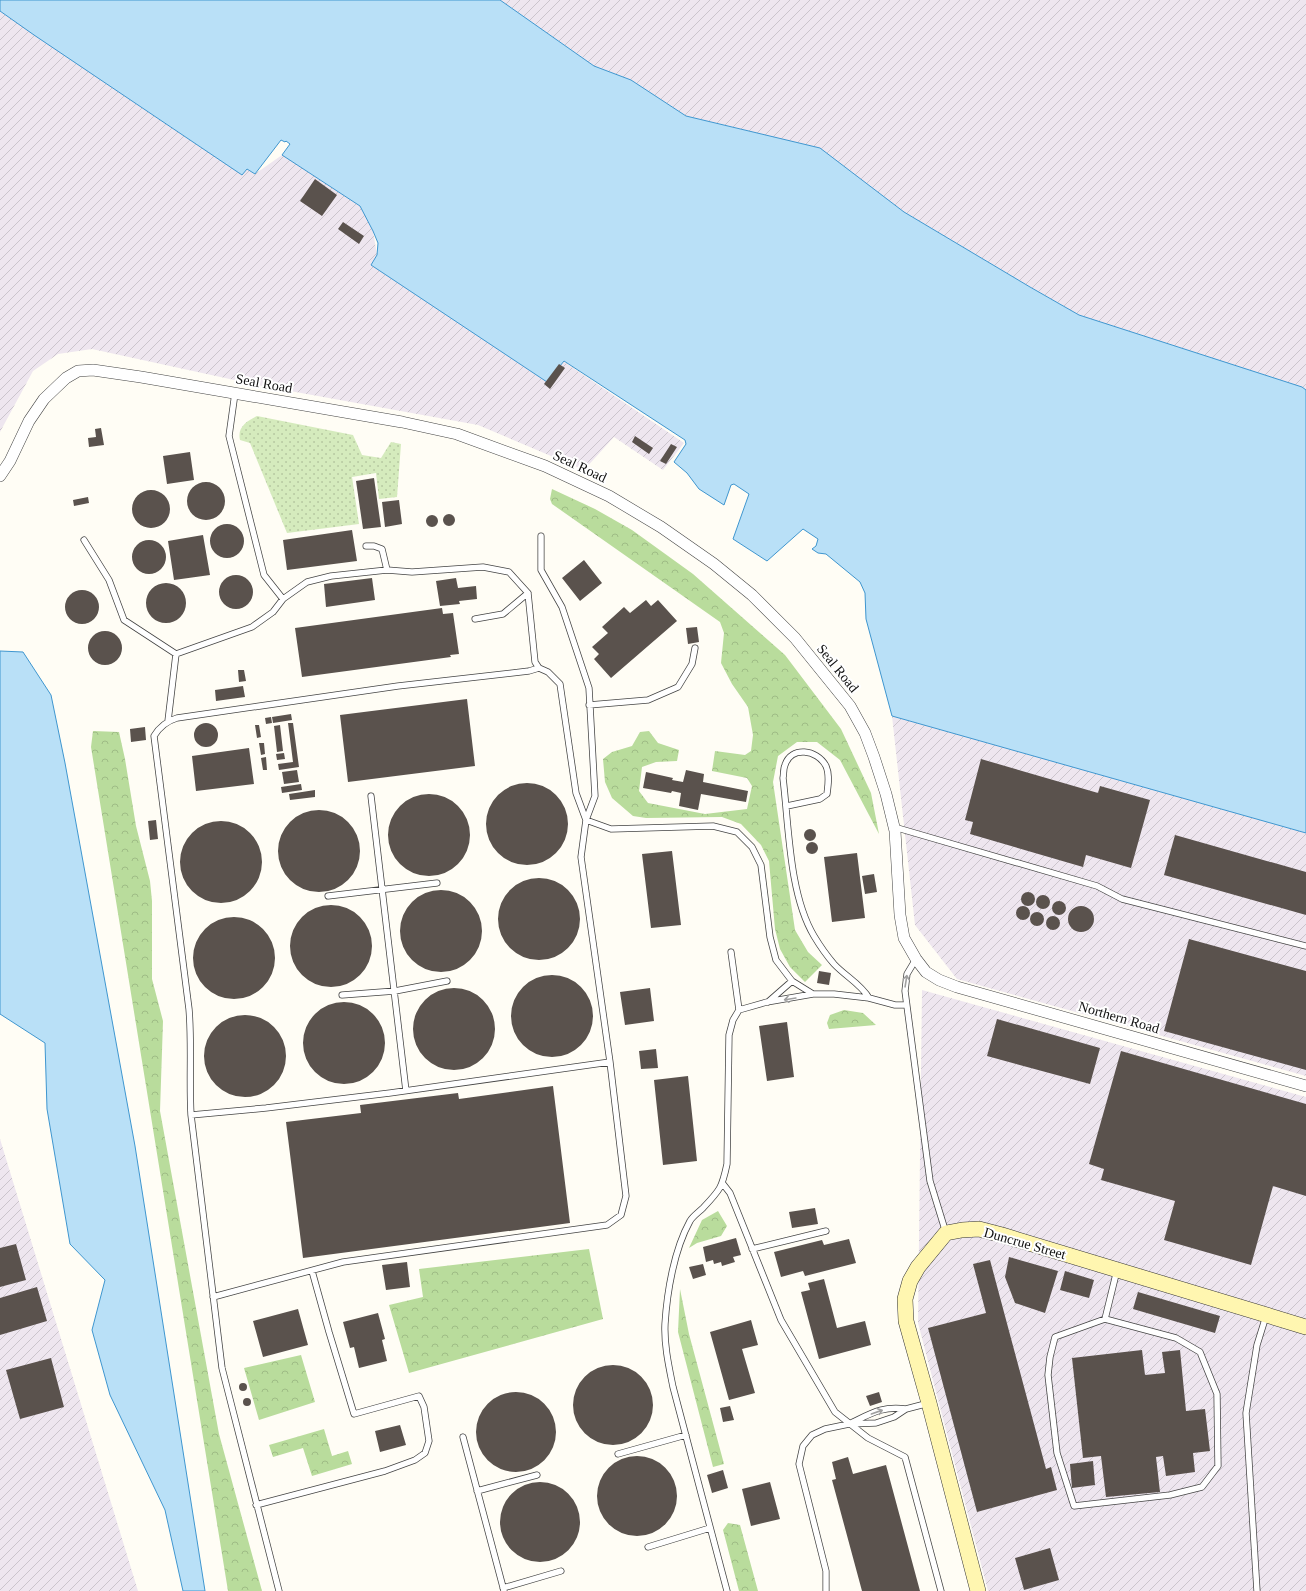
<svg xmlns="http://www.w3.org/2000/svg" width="1306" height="1591" font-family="'Times New Roman',serif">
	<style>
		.industrial { fill: url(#industrial-furrows) }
		.grass { fill: url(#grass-dots) }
		.forest { fill: url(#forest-crowns) }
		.water { fill: #b9e0f7; stroke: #3f96cf }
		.building { fill: #5a524d }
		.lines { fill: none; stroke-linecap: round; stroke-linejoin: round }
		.lane-casing { stroke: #444; stroke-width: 7 }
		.street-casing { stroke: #444; stroke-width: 12 }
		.secondary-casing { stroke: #333; stroke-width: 16 }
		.lane { stroke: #fff; stroke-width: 5.5 }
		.street { stroke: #fff; stroke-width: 11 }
		.secondary { stroke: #fff6b0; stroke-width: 15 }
		.oneway { stroke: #a0a0a0 }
		.labels { text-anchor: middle; stroke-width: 4; stroke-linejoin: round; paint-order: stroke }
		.street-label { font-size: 14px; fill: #111; stroke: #fff }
	</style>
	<defs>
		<pattern id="industrial-furrows" width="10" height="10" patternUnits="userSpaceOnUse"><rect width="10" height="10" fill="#eee6ef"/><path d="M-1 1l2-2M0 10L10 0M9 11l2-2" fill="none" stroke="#cbc4cc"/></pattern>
		<pattern id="grass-dots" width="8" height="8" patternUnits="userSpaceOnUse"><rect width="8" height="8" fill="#d5ebbd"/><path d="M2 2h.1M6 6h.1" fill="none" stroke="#b6c8a1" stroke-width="1.8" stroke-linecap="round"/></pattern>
		<pattern id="forest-crowns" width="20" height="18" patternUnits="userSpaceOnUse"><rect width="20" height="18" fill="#b9dc9c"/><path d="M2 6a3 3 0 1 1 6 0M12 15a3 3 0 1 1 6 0" fill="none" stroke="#9ebc85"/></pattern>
	</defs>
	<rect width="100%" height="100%" fill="#fffdf5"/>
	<path class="industrial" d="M 500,0 L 1306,0 L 1306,394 L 1079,315 L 1030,287 L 904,212 L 820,149 L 686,116 L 631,80 L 594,66 Z
		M 0,11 L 242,175 L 247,169 L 255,174 L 282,155 L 360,206 L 373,231 L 377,255 L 371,265 L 547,382 L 563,361 L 684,443 L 663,470 L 614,437 L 584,470 L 478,425 L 257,385 L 92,349 L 58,354 L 33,371 L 0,432 Z
		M 892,716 L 1306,833 L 1306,1076 L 957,979 L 915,925 Z
		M 922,990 L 1306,1097 L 1306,1591 L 988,1591 L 918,1323 Z
		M 0,1139 L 138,1591 L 0,1591 Z"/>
	<path class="grass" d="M 257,416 L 353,435 L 362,455 L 381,458 L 391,442 L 401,444 L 397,497 L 379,499 L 376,473 L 352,477 L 359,524 L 287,533 L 250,443 L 240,440 C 237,427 247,421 257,416 Z"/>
	<path class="forest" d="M 552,489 L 595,509 L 632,530 L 693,574 L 785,655 L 841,729 L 871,793 L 879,834 L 840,760 L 817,742 L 797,742 L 778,756 L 773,782 L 795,930 L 808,952 L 822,965 L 805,982 L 790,967 L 780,949 L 775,929 L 769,861 L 761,845 L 741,824 L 722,817 L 646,818 L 633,816 L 612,798 L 605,782 L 603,759 L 612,752 L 632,746 L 640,732 L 649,731 L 658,743 L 679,750 L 677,761 L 656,762 L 642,767 L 639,791 L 648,803 L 705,814 L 747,809 L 752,786 L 747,778 L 712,771 L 715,751 L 745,755 L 751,751 L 753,735 L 748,707 L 732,684 L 721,663 L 724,633 L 720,622 L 552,504 L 550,499 Z
		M 93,731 L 119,732 L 125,759 L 136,826 L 150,881 L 152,901 L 152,979 L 163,1021 L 160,1111 L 219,1434 L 262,1591 L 228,1591 L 91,747 Z
		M 844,1010 L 863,1013 L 876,1025 L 829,1029 L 827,1023 L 830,1015 Z
		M 718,1211 L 727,1226 L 721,1236 L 697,1243 L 689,1248 L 702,1220 Z
		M 589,1249 L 603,1319 L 409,1373 L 389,1305 L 423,1297 L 419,1269 Z
		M 680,1289 L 689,1334 L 724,1464 L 713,1467 L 678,1332 Z
		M 301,1355 L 315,1402 L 259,1420 L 244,1368 Z
		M 324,1429 L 332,1456 L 348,1451 L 352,1464 L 312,1476 L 303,1448 L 273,1457 L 269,1445 Z
		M 728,1523 L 740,1525 L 758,1591 L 739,1591 L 723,1530 Z"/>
	<path class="water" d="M 0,0 L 500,0 L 594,66 L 631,80 L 686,116 L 820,148 L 904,212 L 1030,287 L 1079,315 L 1302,387 L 1306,390 L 1306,833 L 892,716 L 866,619 L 865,593 L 860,582 L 826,554 L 818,553 L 812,549 L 816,546 L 818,539 L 803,529 L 767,561 L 733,539 L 749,494 L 734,484 L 731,485 L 724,505 L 699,489 L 687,473 L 674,462 L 686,444 L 685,440 L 564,361 L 547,382 L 371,265 L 377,255 L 378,243 L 373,231 L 360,206 L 282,155 L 290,144 L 286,141 L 285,142 L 281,140 L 255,174 L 247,169 L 242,175 L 34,35 L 0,11 Z
		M 0,651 L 23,652 L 51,695 L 65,763 L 135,1146 L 205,1591 L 183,1591 L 165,1510 L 110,1395 L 92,1330 L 105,1280 L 70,1244 L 47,1109 L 45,1043 L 0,1014 Z"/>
	<path class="building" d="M 315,179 L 337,195 L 322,216 L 300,201 Z
		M 343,222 L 364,236 L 359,244 L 338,229 Z
		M 559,364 L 565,368 L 550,389 L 544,384 Z
		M 101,428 L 104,445 L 89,447 L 88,438 L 96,437 L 95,429 Z
		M 635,436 L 653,448 L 649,454 L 632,442 Z
		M 671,444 L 677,447 L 666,464 L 660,461 Z
		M 190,452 L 194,480 L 167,484 L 163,456 Z
		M 374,478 L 381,527 L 363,529 L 356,481 Z
		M187 501a19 19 0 1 1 38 0a19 19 0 1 1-38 0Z
		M132 509a19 19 0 1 1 38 0a19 19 0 1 1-38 0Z
		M 88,497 L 89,503 L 74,506 L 73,500 Z
		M 399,500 L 402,524 L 385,527 L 382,502 Z
		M443 520a6 6 0 1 1 12 0a6 6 0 1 1-12 0Z
		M426 521a6 6 0 1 1 12 0a6 6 0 1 1-12 0Z
		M210 541a17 17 0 1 1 34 0a17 17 0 1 1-34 0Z
		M 352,530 L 357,561 L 287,570 L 283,540 Z
		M 203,535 L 210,575 L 174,580 L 168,541 Z
		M132 557a17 17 0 1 1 34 0a17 17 0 1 1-34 0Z
		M 584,560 L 602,583 L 580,601 L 562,578 Z
		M219 592a17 17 0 1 1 34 0a17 17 0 1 1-34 0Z
		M 372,578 L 375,600 L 326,607 L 324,584 Z
		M 456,578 L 458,588 L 476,586 L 477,599 L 459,601 L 460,604 L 440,606 L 436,581 Z
		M146 603a20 20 0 1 1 40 0a20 20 0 1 1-40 0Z
		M65 607a17 17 0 1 1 34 0a17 17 0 1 1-34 0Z
		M 646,600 L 651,606 L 658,600 L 677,621 L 611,678 L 594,659 L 599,654 L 592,647 L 608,633 L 602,627 L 624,607 L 630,613 Z
		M 442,608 L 443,614 L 453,613 L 459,654 L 450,655 L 451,657 L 302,677 L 295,628 Z
		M 697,627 L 699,642 L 688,644 L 686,628 Z
		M88 648a17 17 0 1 1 34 0a17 17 0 1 1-34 0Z
		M 238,670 L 244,670 L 246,681 L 239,682 Z
		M 243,686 L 245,697 L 216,701 L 215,690 Z
		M 467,699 L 475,766 L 348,782 L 340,715 Z
		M 291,714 L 292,720 L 273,723 L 272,717 Z
		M 271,717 L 272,723 L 266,724 L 265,718 Z
		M 288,723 L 293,723 L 299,767 L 279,770 L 278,764 L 293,762 Z
		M194 735a12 12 0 1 1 24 0a12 12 0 1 1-24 0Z
		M 255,725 L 259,725 L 261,737 L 257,738 Z
		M 280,725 L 283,751 L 277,752 L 274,726 Z
		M 145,727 L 146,740 L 131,742 L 130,729 Z
		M 259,743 L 264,743 L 265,754 L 261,755 Z
		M 249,748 L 254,784 L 196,791 L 192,756 Z
		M 284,753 L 285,759 L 277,760 L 276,754 Z
		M 266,757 L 267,770 L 263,770 L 261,758 Z
		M 981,759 L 1098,793 L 1100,786 L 1150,800 L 1131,868 L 1086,855 L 1083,867 L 970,834 L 973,822 L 965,820 Z
		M 297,770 L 299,782 L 284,784 L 282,772 Z
		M 686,770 L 704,774 L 703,782 L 748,791 L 746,802 L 701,794 L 698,810 L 679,806 L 681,793 L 672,791 L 671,793 L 643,788 L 646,772 L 673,778 L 672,780 L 683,782 Z
		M486 824a41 41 0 1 1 82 0a41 41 0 1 1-82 0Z
		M 301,784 L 302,790 L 282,793 L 281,787 Z
		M 315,790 L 315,797 L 290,800 L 289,794 Z
		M388 835a41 41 0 1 1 82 0a41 41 0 1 1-82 0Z
		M278 851a41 41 0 1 1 82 0a41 41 0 1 1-82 0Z
		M 156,820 L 158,839 L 150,840 L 148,821 Z
		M180 862a41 41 0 1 1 82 0a41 41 0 1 1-82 0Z
		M804 835a6 6 0 1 1 12 0a6 6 0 1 1-12 0Z
		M 1175,835 L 1306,872 L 1306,915 L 1164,875 Z
		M806 848a6 6 0 1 1 12 0a6 6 0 1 1-12 0Z
		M 672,851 L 681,925 L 651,928 L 642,854 Z
		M 857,853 L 865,918 L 832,922 L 824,857 Z
		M 874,874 L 877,892 L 865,894 L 862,876 Z
		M498 919a41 41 0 1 1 82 0a41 41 0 1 1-82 0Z
		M400 931a41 41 0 1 1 82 0a41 41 0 1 1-82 0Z
		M1021 899a7 7 0 1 1 14 0a7 7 0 1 1-14 0Z
		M1036 902a7 7 0 1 1 14 0a7 7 0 1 1-14 0Z
		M1052 908a7 7 0 1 1 14 0a7 7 0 1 1-14 0Z
		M290 946a41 41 0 1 1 82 0a41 41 0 1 1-82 0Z
		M1016 913a7 7 0 1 1 14 0a7 7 0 1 1-14 0Z
		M1068 919a13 13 0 1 1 26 0a13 13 0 1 1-26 0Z
		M1030 919a7 7 0 1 1 14 0a7 7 0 1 1-14 0Z
		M1046 923a7 7 0 1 1 14 0a7 7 0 1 1-14 0Z
		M193 958a41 41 0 1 1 82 0a41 41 0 1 1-82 0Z
		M 1189,939 L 1306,971 L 1306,1070 L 1164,1031 Z
		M 819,971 L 831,973 L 829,985 L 817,983 Z
		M511 1016a41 41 0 1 1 82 0a41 41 0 1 1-82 0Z
		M413 1029a41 41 0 1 1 82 0a41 41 0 1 1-82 0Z
		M 650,988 L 654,1021 L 625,1025 L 620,992 Z
		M303 1043a41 41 0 1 1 82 0a41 41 0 1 1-82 0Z
		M204 1056a41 41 0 1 1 82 0a41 41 0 1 1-82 0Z
		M 997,1019 L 1100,1048 L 1090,1084 L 987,1056 Z
		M 787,1022 L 794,1077 L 767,1081 L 759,1026 Z
		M 656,1049 L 658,1068 L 641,1069 L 639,1051 Z
		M 1121,1051 L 1306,1104 L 1306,1196 L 1273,1186 L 1251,1265 L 1164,1240 L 1175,1201 L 1101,1180 L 1104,1169 L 1089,1164 Z
		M 688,1076 L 697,1161 L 663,1165 L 654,1080 Z
		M 553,1086 L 570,1223 L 303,1258 L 286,1122 L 361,1113 L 360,1105 L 458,1093 L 459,1099 Z
		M 815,1208 L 818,1224 L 792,1228 L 789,1212 Z
		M 736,1238 L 741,1255 L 733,1257 L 735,1262 L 722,1266 L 721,1262 L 714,1264 L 713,1260 L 706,1262 L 703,1247 Z
		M 849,1239 L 856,1263 L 805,1276 L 803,1271 L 781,1277 L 774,1252 L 822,1240 L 824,1245 Z
		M 16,1244 L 26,1280 L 0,1287 L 0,1248 Z
		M 1009,1257 L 1058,1271 L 1045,1313 L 1015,1303 L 1005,1277 Z
		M 990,1260 L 1046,1469 L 1051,1467 L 1057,1490 L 977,1512 L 928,1328 L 986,1313 L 973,1264 Z
		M 407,1262 L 410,1287 L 386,1290 L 382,1265 Z
		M 703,1264 L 706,1275 L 693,1279 L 689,1267 Z
		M 1065,1271 L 1094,1280 L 1089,1298 L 1060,1290 Z
		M 824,1279 L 837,1328 L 865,1321 L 871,1345 L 819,1359 L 801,1292 L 810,1290 L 808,1283 Z
		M 37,1287 L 47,1321 L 0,1335 L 0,1298 Z
		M 1138,1292 L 1220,1316 L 1215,1333 L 1133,1309 Z
		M 298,1309 L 308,1345 L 263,1357 L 253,1321 Z
		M 378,1313 L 385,1339 L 382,1340 L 387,1361 L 359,1368 L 354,1347 L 350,1348 L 343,1322 Z
		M 751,1320 L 758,1345 L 742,1349 L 755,1393 L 729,1400 L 710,1332 Z
		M 1142,1350 L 1145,1375 L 1165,1373 L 1162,1352 L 1180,1350 L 1186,1411 L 1205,1409 L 1210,1451 L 1193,1453 L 1195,1472 L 1166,1476 L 1163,1456 L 1156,1457 L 1160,1492 L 1106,1497 L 1101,1456 L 1083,1458 L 1072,1358 Z
		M 51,1358 L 64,1407 L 20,1419 L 6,1370 Z
		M573 1405a40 40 0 1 1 80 0a40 40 0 1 1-80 0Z
		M239 1387a4 4 0 1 1 8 0a4 4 0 1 1-8 0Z
		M476 1432a40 40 0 1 1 80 0a40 40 0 1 1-80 0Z
		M 879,1392 L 882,1402 L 870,1406 L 866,1396 Z
		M243 1402a4 4 0 1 1 8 0a4 4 0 1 1-8 0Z
		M 730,1406 L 734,1420 L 723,1422 L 720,1408 Z
		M 400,1425 L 406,1445 L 380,1452 L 375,1431 Z
		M597 1496a40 40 0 1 1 80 0a40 40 0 1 1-80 0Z
		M 848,1457 L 853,1474 L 886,1465 L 920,1591 L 862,1591 L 832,1480 L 836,1479 L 832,1462 Z
		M 1093,1461 L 1095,1485 L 1072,1488 L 1070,1464 Z
		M 723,1470 L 728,1488 L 712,1493 L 707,1475 Z
		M500 1522a40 40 0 1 1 80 0a40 40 0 1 1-80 0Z
		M 770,1482 L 780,1519 L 751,1526 L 742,1489 Z
		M 1050,1548 L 1059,1580 L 1024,1590 L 1015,1558 Z"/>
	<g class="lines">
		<defs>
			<path id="lane" d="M 235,393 L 229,436 L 264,575 L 283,599
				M 84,540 L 109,580 L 124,620 L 176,654 L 252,627 L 273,612 L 283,599 L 307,582 L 331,576 L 387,570 L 412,572 L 483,567 L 509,572 L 528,593 L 535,662 L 539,668 L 548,672 L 560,684 L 576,793 L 586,820 L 611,829 L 713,826 L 737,832 L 752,847 L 761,865 L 770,937 L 776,960 L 792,981 L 813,994 L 834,994 L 869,998 L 895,1005 L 906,1005
				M 366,546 L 374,546 L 382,549 L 387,570
				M 475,619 L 503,614 L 528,593
				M 589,705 L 648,700 L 678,687 L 692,664 L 695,648
				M 168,721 L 176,654
				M 371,796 L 406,1091
				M 787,806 L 820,799 L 827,794 C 828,785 830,775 826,766 C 817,749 791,746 785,765 C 783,769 784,774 783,778 C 789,827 789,894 814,936 C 820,946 827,956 834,964 C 845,976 861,984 869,998
				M 894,827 L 1097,886 L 1122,899 L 1306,946
				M 328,896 L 437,883
				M 731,952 L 739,1010
				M 916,959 L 907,974 L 905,991 L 930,1181 L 946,1233
				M 342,995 L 395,991 L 447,981
				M 768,1002 L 792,981
				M 191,1115 L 266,1108 L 390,1093 L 610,1062
				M 723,1184 L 730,1193 L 781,1320 L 835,1412 L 868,1438 L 905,1457 L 941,1591
				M 752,1249 L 826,1231
				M 213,1297 L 343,1262 L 607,1225 L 621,1215 L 626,1196 L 610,1062 L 581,857 L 586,820 L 595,796 L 589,688 L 562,607 L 541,570 L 541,536
				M 1105,1319 L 1055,1337 L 1050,1357 L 1048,1375 L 1057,1453 L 1074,1506 L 1170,1495 L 1202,1487 L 1218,1466 L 1217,1394 L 1200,1352 L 1176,1338 L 1105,1319 L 1117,1270
				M 851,1423 C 872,1413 882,1406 906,1409
				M 463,1437 L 504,1591
				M 618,1454 L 686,1435
				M 477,1491 L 537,1475
				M 256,1505 L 385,1471 L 415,1460 L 425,1453 L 429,1441 L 424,1407 L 419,1396 L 354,1414 L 329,1332 L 312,1271
				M 648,1547 L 710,1528
				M 503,1588 L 561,1571
				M 279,1591 L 222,1368 L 191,1115 C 189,1080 192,1044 189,1009 L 154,736 C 160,726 167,721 177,718 L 398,686 L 529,671 L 539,668
				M 727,1591 L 673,1387 C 669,1367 664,1345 665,1324 C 667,1292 674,1250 690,1221 C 693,1216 699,1212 703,1208 C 720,1190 722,1188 727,1164 L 729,1035 L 733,1020 L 739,1010 L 767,1002 L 813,994
				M 826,1591 L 826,1571 L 799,1464 L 803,1446 L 812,1435 L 825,1429 L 849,1424 L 876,1423 L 894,1417 L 906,1409 L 929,1403
				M 1257,1591 L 1246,1413 L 1257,1345 L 1266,1316"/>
			<path id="street" d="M 0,476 L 10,461 L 29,421 L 44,399 L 66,378 L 78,371 L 93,370 L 141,377 L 402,422 L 457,434 L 545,466 L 609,496 L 661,527 L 714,564 L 752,595 L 795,638 L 850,706 L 865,733 L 874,757 L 886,794 L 895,831 L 900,915 L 904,938 L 916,959 L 926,972 L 939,980 L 957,987 L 1306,1086"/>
			<path id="secondary" d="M 978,1591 L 929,1403 L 906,1321 L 905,1299 L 910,1281 L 918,1267 L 946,1233 L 962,1230 L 979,1229 L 1002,1235 L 1306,1327"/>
		</defs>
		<use href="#lane" class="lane-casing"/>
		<use href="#street" class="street-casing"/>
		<use href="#secondary" class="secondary-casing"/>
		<use href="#lane" class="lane"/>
		<use href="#street" class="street"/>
		<use href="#secondary" class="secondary"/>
	</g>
	<defs><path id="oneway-shaft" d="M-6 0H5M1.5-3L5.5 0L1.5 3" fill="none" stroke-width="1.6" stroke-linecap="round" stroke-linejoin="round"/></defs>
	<g class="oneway">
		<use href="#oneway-shaft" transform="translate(906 981) rotate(-81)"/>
		<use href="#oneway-shaft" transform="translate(790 999) rotate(171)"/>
		<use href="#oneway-shaft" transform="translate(877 1412) rotate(-19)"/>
	</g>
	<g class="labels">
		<g class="street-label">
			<text transform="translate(264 383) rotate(10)" y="5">Seal Road</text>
			<text transform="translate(580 466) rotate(25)" y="5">Seal Road</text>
			<text transform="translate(838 668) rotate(51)" y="5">Seal Road</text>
			<text transform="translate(1119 1017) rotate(16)" y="5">Northern Road</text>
			<text transform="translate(1025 1243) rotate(16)" y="5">Duncrue Street</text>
		</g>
	</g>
</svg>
